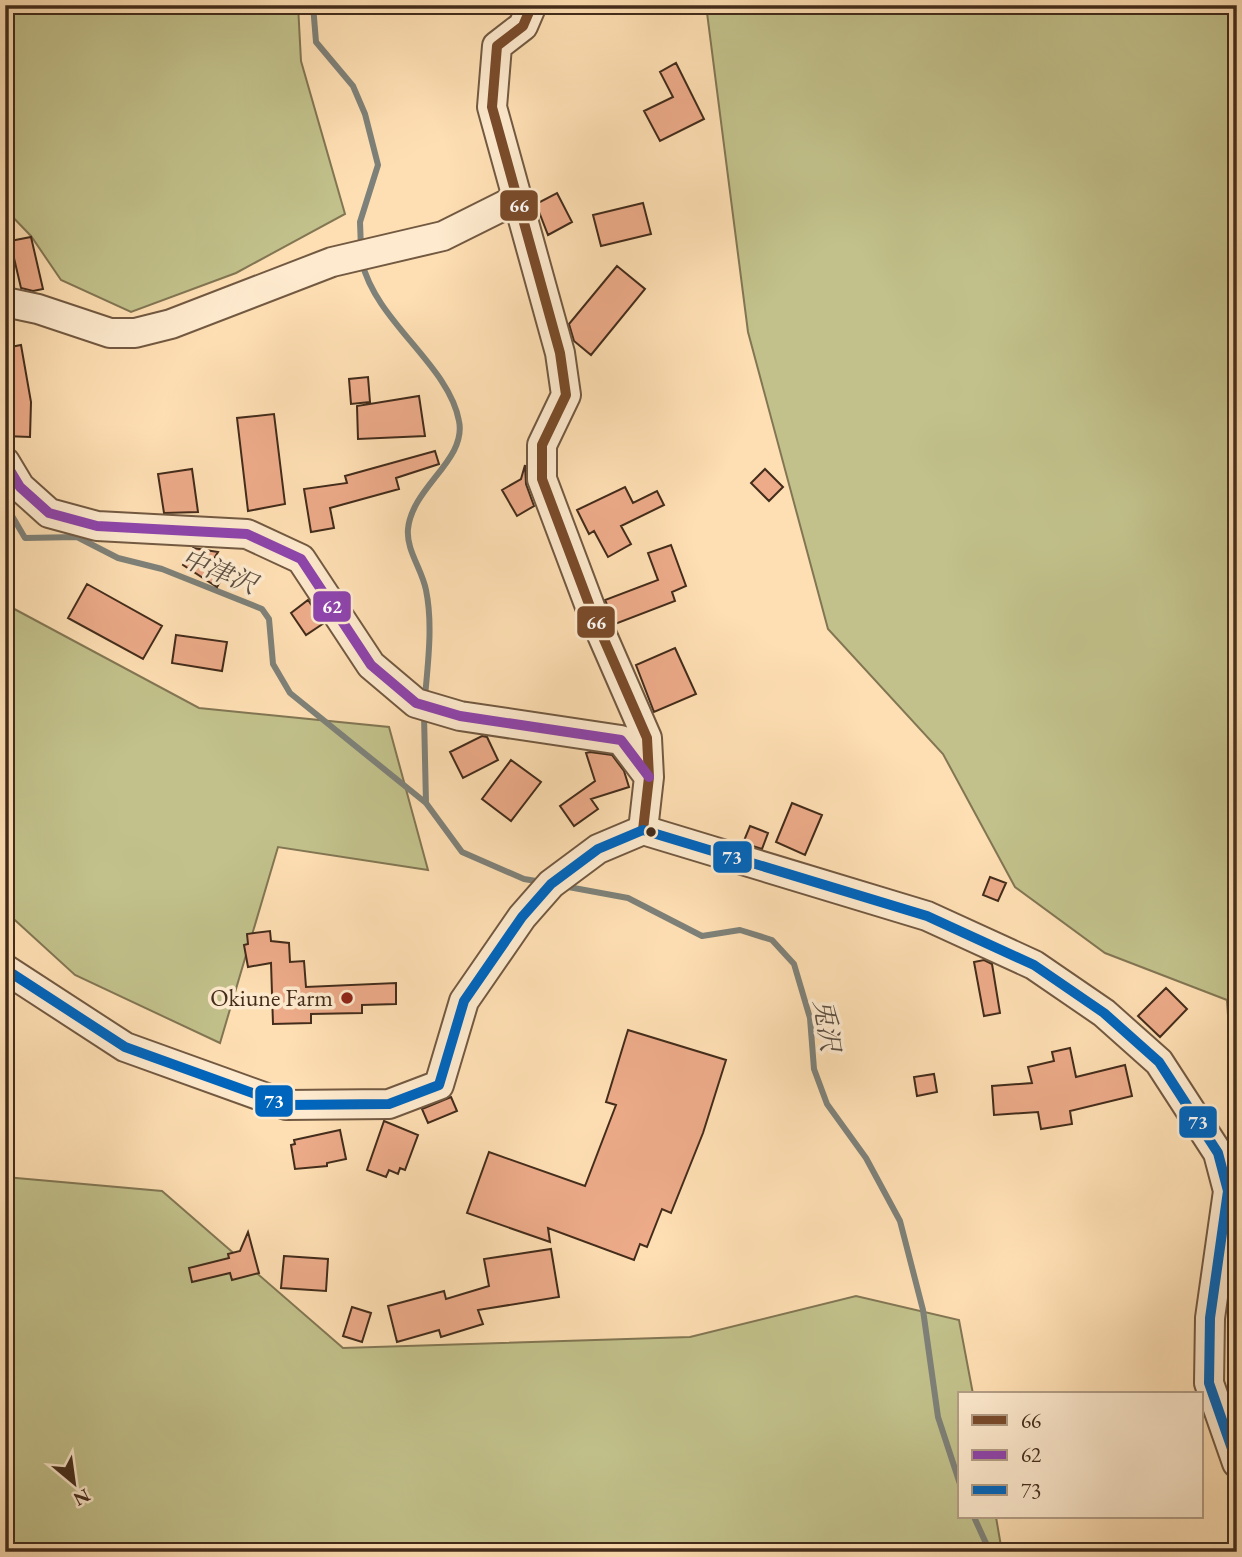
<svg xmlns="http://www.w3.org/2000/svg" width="1242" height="1557" font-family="'EB Garamond','Noto Serif JP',serif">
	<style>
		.green { fill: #c2c18b; stroke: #827653; stroke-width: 2 }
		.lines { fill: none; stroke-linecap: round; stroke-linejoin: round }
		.stream { stroke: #7e8179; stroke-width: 6 }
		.building { fill: #edab89; stroke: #432c1b; stroke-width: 2 }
		.minor-casing { stroke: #725941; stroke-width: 32 }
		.minor { stroke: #feeace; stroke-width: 28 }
		.bus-1-casing { stroke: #feeace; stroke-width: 16 }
		.bus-2-casing { stroke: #feeace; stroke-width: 16 }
		.bus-3-casing { stroke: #feeace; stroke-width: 16 }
		.bus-1 { stroke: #7a4b2a; stroke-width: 10 }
		.bus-2 { stroke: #8e44ad; stroke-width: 10 }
		.bus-3 { stroke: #0065bd; stroke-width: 10 }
		.bus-dot { fill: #432c1b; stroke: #feeace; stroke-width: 2.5 }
		.poi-dot { fill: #8f2418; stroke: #feeace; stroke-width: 2.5 }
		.labels { text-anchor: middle; stroke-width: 7; stroke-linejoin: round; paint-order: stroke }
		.poi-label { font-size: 24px; fill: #432c1b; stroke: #feeace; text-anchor: end }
		.water-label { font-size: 26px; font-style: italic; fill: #5c4f42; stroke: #feeace }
		.line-badge { stroke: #feeace; stroke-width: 2.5 }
		.badge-label { font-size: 19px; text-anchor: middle; font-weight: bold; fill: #fff }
	</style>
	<rect width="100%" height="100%" fill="#fedfb3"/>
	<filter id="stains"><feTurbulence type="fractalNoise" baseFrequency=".00286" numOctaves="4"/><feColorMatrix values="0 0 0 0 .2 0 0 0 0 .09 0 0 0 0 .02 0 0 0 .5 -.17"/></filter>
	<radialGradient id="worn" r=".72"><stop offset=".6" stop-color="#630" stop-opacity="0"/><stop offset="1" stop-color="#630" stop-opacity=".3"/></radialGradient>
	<path class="green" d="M 5,5 L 298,5 L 301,61 L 345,214 L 236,273 L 131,312 L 61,280 L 31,236 L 5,209 Z
		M 706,5 L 1237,5 L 1237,1032 L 1229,1030 L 1227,1000 L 1105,953 L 1015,887 L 943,754 L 828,629 L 748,332 Z
		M 5,604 L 199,708 L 389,727 L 428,870 L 278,847 L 220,1043 L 75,975 L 5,911 Z
		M 5,1177 L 162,1191 L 343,1348 L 690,1337 L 856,1296 L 959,1320 L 973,1394 L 960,1394 L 960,1517 L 996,1517 L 1002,1552 L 5,1552 Z"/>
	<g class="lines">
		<path class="stream" d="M 313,5 L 316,42 L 353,86 L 365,114 L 378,165 L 360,222 L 361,249
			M 362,262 C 376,322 449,365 459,421 C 467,460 412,487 408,529 C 406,550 422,569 426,590 C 433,624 428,662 425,697
			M 5,504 L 25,538 L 77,537 L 118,558 L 162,569 L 262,609 L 269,619 L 273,664 L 290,693 L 426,803 L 462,852 L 524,879 L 542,882
			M 424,715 L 426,803
			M 563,886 L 628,898 L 702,936 L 740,930 L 772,940 L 794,964 L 810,1018 L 814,1069 L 827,1104 L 866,1158 L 900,1221 L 923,1310 L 938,1417 L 960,1484
			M 974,1517 L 990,1552"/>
	</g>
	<path class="building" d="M 676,63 L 704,119 L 660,141 L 644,111 L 673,97 L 660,72 Z
		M 557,193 L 572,222 L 548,235 L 536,204 Z
		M 643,203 L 651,234 L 601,246 L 593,215 Z
		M 31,237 L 43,289 L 33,291 L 21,288 L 10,241 Z
		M 617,266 L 645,289 L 591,355 L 574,341 L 569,324 Z
		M 21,345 L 31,402 L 30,437 L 5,436 L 5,348 Z
		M 368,377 L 370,402 L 351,404 L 349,379 Z
		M 419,396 L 425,436 L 358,439 L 357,406 Z
		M 274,414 L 285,504 L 248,511 L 237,418 Z
		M 435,451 L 439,464 L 396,478 L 399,489 L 330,508 L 334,528 L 311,532 L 304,489 L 347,483 L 345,476 Z
		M 525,465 L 526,484 L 534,506 L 517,516 L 502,490 L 521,479 Z
		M 192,469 L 198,512 L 164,513 L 158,474 Z
		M 765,469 L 783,487 L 769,501 L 751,483 Z
		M 625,487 L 633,503 L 657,491 L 664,505 L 621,526 L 631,544 L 608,557 L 594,531 L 589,534 L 577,510 Z
		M 671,545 L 686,586 L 672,592 L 675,601 L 615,624 L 605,600 L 658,580 L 648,553 Z
		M 193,548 L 218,552 L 212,562 L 226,571 L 217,587 L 183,565 Z
		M 87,584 L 162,626 L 143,659 L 68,618 Z
		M 308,600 L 324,623 L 306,635 L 291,613 Z
		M 176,635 L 227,642 L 222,671 L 172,663 Z
		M 675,648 L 696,694 L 654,712 L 636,665 Z
		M 482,736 L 487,737 L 498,760 L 463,778 L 450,752 Z
		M 590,752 L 612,755 L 624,771 L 629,787 L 591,799 L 598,809 L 574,826 L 560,806 L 595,781 L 586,753 Z
		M 511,760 L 541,782 L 511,821 L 482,799 Z
		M 792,803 L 822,815 L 805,855 L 776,842 Z
		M 750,826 L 768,833 L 762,849 L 743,843 Z
		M 990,877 L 1006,883 L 998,901 L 983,895 Z
		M 270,931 L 271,941 L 289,943 L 290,962 L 304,961 L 306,987 L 396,983 L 396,1004 L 362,1005 L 362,1013 L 311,1014 L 311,1023 L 273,1024 L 271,963 L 248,967 L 244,945 L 248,944 L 247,934 Z
		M 984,960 L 992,964 L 1000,1013 L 984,1016 L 974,962 Z
		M 1166,988 L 1187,1009 L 1160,1037 L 1138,1016 Z
		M 628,1030 L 726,1060 L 703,1133 L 671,1213 L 662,1209 L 647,1247 L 640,1244 L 634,1260 L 548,1228 L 550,1242 L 467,1213 L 489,1152 L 585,1186 L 616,1105 L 606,1102 Z
		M 1070,1048 L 1076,1077 L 1125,1065 L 1132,1096 L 1070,1111 L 1072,1124 L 1041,1129 L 1038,1112 L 994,1115 L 992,1086 L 1032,1083 L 1028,1067 L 1054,1061 L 1052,1052 Z
		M 934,1074 L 937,1092 L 917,1096 L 914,1077 Z
		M 451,1097 L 457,1111 L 428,1123 L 422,1109 Z
		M 384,1121 L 418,1135 L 405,1170 L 400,1168 L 398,1174 L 389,1170 L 386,1177 L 367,1170 Z
		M 340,1130 L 346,1159 L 327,1163 L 327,1166 L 295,1169 L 291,1145 L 295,1144 L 294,1140 Z
		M 248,1232 L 259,1273 L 232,1280 L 230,1273 L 192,1282 L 189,1268 L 229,1258 L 228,1254 L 240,1251 Z
		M 551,1249 L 559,1297 L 478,1310 L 483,1324 L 441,1337 L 439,1330 L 397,1342 L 388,1306 L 444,1291 L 446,1299 L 489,1286 L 484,1259 Z
		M 284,1256 L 328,1259 L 326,1291 L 281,1288 Z
		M 352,1307 L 371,1313 L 362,1342 L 343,1336 Z"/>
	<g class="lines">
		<defs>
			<path id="minor" d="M 532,5 L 523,26 L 497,46 L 492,107 L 560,353 L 566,395 L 542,445 L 542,479 L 592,612 L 647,738 L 649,777 L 643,830
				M 5,302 L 38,309 L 110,333 L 135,333 L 171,324 L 332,262 L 443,236 L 515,200
				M 5,462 L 20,487 L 49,513 L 97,526 L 247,534 L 301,559 L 371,665 L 416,703 L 460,716 L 621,740 L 649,777
				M 5,969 L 125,1047 L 286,1105 L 389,1104 L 439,1085 L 464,1001 L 522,917 L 551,884 L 598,849 L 643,830 L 927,916 L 1034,965 L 1104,1013 L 1159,1062 L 1218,1153 L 1228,1191 L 1210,1318 L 1209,1383 L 1237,1463"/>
		</defs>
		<use href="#minor" class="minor-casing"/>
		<use href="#minor" class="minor"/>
		<defs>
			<path id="bus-1" d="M 532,5 L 523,26 L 497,46 L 492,107 L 560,353 L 566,395 L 542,445 L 542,479 L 592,612 L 647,738 L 649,777 L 643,830"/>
			<path id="bus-2" d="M 5,462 L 20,487 L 49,513 L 97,526 L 247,534 L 301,559 L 371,665 L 416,703 L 460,716 L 621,740 L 649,777"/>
			<path id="bus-3" d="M 5,969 L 125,1047 L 286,1105 L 389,1104 L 439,1085 L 464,1001 L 522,917 L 551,884 L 598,849 L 643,830 L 927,916 L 1034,965 L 1104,1013 L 1159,1062 L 1218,1153 L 1228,1191 L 1210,1318 L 1209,1383 L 1237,1463"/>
		</defs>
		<use href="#bus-1" class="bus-1-casing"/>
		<use href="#bus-2" class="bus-2-casing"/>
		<use href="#bus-3" class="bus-3-casing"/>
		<use href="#bus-1" class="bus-1"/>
		<use href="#bus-2" class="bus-2"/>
		<use href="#bus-3" class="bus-3"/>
	</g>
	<circle class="bus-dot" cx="651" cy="832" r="6"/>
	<circle class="poi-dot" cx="347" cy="998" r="7"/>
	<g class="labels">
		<g class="poi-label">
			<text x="333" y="1006">Okiune Farm</text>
		</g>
		<g class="water-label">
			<text transform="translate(219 571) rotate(22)" y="9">中津沢</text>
			<text transform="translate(827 1025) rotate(81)" y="9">兎沢</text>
		</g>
	</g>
	<g class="line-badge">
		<rect x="499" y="189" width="40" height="33" rx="7" fill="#7a4b2a"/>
		<rect x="312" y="590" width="40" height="33" rx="7" fill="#8e44ad"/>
		<rect x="576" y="605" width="40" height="34" rx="7" fill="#7a4b2a"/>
		<rect x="712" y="840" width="41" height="34" rx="7" fill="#0065bd"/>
		<rect x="254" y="1084" width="40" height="34" rx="7" fill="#0065bd"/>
		<rect x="1178" y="1105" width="40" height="34" rx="7" fill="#0065bd"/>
	</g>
	<g class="badge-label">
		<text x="519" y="212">66</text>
		<text x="332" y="613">62</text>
		<text x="596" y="629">66</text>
		<text x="732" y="864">73</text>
		<text x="274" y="1108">73</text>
		<text x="1198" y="1129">73</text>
	</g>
	<rect width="1242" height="1557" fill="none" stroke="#fedfb3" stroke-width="28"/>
	<rect x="7" y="7" width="1228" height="1543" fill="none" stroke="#432c1b" stroke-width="3.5"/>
	<rect x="14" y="14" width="1214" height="1529" fill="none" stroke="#432c1b" stroke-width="2"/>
	<rect x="958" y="1392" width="245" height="126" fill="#feeace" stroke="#b39e86" stroke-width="2"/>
	<rect x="972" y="1415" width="35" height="10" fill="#7a4b2a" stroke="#b39e86" stroke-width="2"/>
	<text x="1021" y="1428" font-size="21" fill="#432c1b">66</text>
	<rect x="972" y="1450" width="35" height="10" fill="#8e44ad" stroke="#b39e86" stroke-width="2"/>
	<text x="1021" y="1462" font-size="21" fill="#432c1b">62</text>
	<rect x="972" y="1485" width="35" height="10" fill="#0065bd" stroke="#b39e86" stroke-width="2"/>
	<text x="1021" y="1498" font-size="21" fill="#432c1b">73</text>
	<g transform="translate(74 1483) rotate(151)" stroke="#feeace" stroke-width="5" paint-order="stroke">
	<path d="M0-5L12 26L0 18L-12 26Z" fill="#432c1b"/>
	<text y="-10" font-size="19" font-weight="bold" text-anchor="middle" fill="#432c1b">N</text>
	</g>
	<rect width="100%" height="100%" filter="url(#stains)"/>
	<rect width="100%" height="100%" fill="url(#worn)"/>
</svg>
